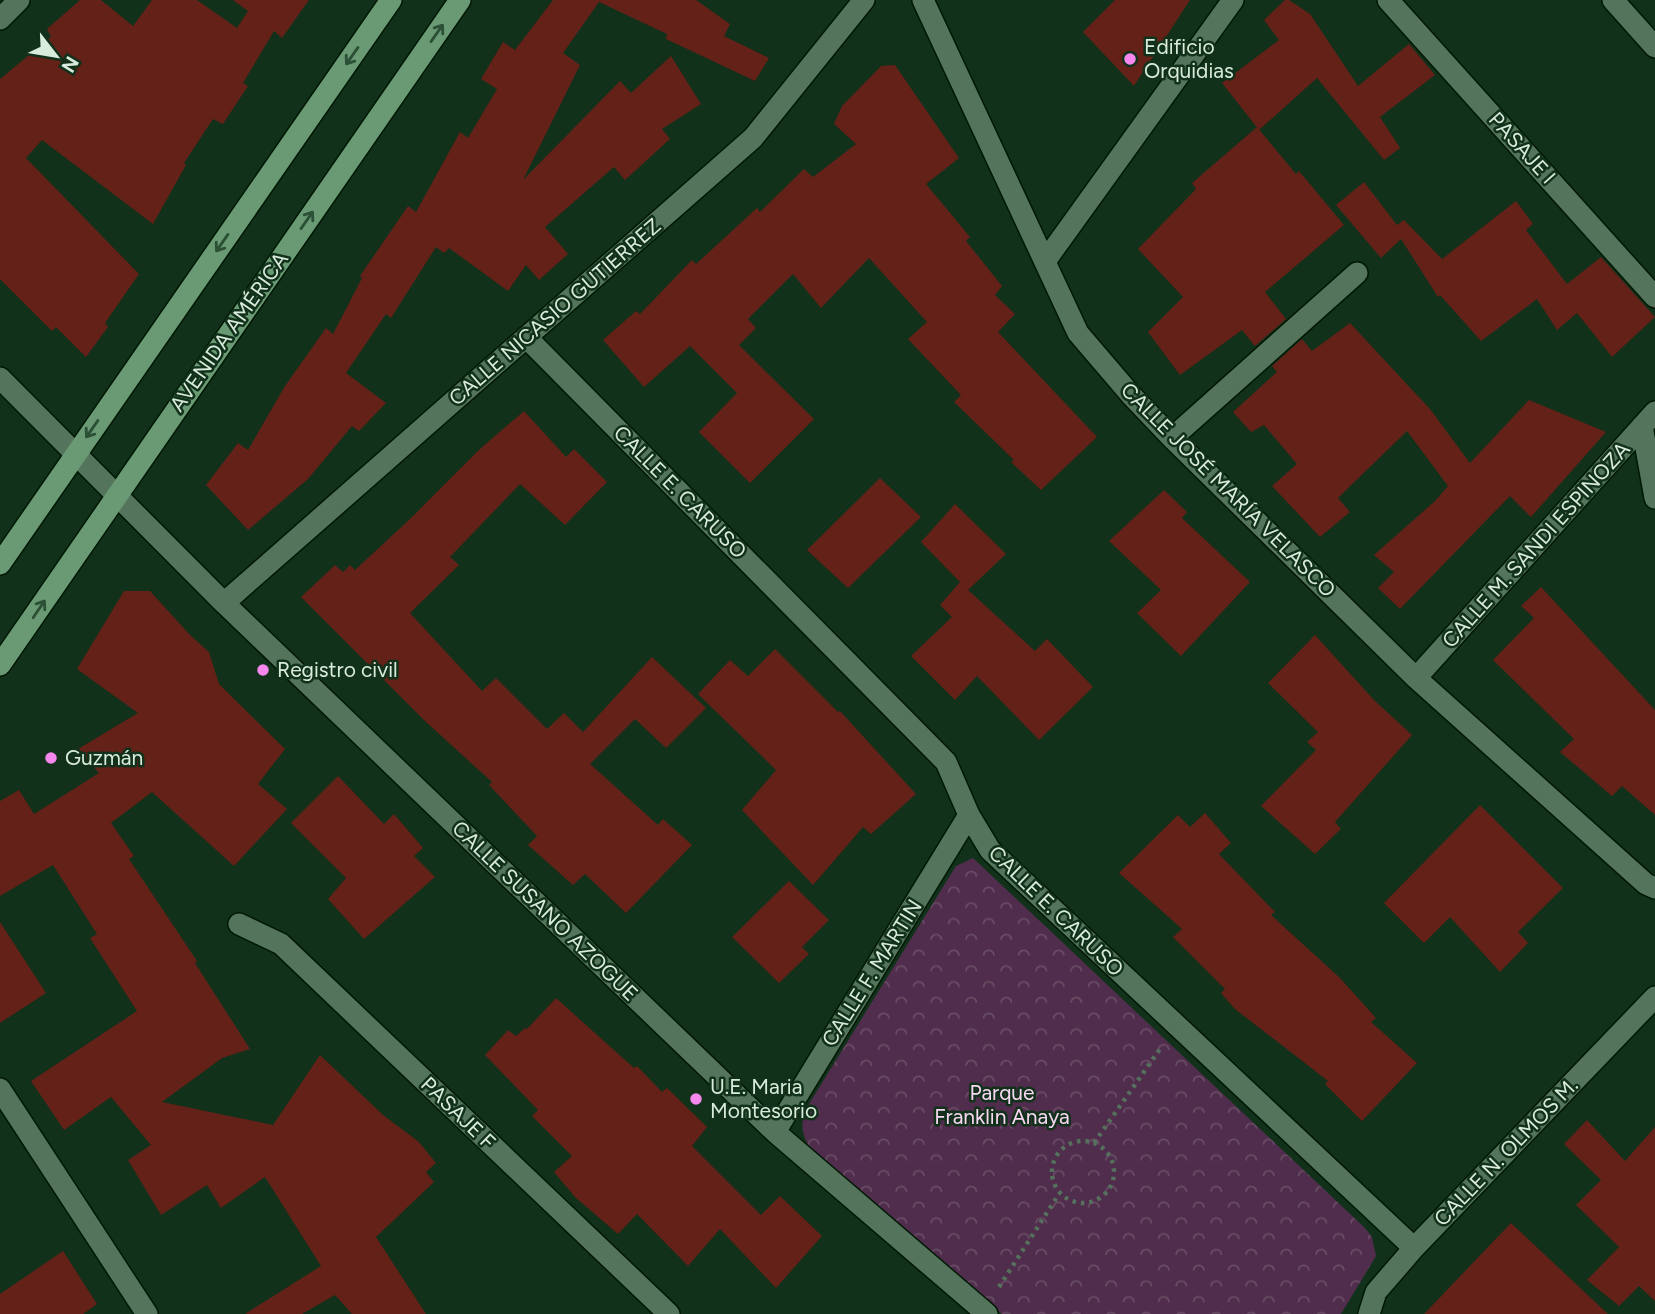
<svg xmlns="http://www.w3.org/2000/svg" width="1655" height="1314" font-family="Figtree,sans-serif">
	<style>
		.forest { fill: url(#forest-crowns) }
		.building { fill: #632118 }
		.lines { fill: none; stroke-linecap: round; stroke-linejoin: round }
		.minor-casing { stroke: #001804; stroke-width: 24 }
		.major-casing { stroke: #001804; stroke-width: 24 }
		.path { stroke: #55705c; stroke-width: 4.5; stroke-dasharray: 3.5 5; stroke-linecap: butt }
		.minor { stroke: #54755b; stroke-width: 21 }
		.major { stroke: #699a74; stroke-width: 21 }
		.oneway { stroke: #2b5035 }
		.poi-dot { fill: #f688ed; stroke: #11311a; stroke-width: 2.5 }
		.labels { text-anchor: middle; stroke-width: 5; stroke-linejoin: round; paint-order: stroke }
		.poi-label { font-size: 21px; fill: #d9ebdc; stroke: #11311a; text-anchor: start }
		.street-label { font-size: 21px; fill: #d9ebdc; stroke: #11311a }
		.park-label { font-size: 21px; fill: #f8d7f3; stroke: #11311a }
	</style>
	<defs>
		<pattern id="forest-crowns" width="20" height="18" patternUnits="userSpaceOnUse" patternTransform="scale(1.75)"><rect width="20" height="18" fill="#502d4c"/><path d="M2 6a3 3 0 1 1 6 0M12 15a3 3 0 1 1 6 0" fill="none" stroke="#694c65"/></pattern>
	</defs>
	<rect width="100%" height="100%" fill="#11311a"/>
	<path class="forest" d="M 973,858 L 1365,1228 L 1372,1237 L 1376,1256 L 1341,1314 L 1002,1314 L 947,1272 L 808,1145 C 802,1133 801,1125 804,1112 L 956,866 Z"/>
	<path class="building" d="M 80,0 L 101,0 L 133,26 L 152,0 L 197,0 L 237,28 L 248,11 L 233,0 L 309,0 L 282,38 L 274,31 L 243,83 L 248,86 L 223,124 L 213,119 L 184,163 L 186,165 L 153,224 L 42,140 L 26,158 L 139,274 L 105,323 L 108,327 L 86,357 L 56,327 L 52,331 L 0,279 L 0,79 L 51,37 L 47,29 Z
		M 553,0 L 696,0 L 730,24 L 724,36 L 769,58 L 755,81 L 666,39 L 667,34 L 599,2 L 563,53 L 580,65 L 523,180 L 620,81 L 631,93 L 671,56 L 701,104 L 662,129 L 670,139 L 625,180 L 614,167 L 545,227 L 568,254 L 539,280 L 526,265 L 508,291 L 449,248 L 444,253 L 436,247 L 391,318 L 386,314 L 346,373 L 386,403 L 359,431 L 352,426 L 308,479 L 248,530 L 206,485 L 238,443 L 248,450 L 285,386 L 326,328 L 333,334 L 362,278 L 360,276 L 408,206 L 416,212 L 460,132 L 468,138 L 497,89 L 481,79 L 503,42 L 515,50 Z
		M 1115,0 L 1190,0 L 1134,86 L 1083,32 Z
		M 1285,0 L 1289,0 L 1310,14 L 1358,86 L 1409,44 L 1435,75 L 1380,117 L 1400,148 L 1384,160 L 1317,78 L 1259,130 L 1222,83 L 1279,40 L 1264,20 Z
		M 895,65 L 959,158 L 926,184 L 970,237 L 966,241 L 1002,286 L 995,295 L 1015,314 L 998,332 L 1097,437 L 1041,490 L 1011,462 L 1014,460 L 954,402 L 961,395 L 908,339 L 927,322 L 869,258 L 821,308 L 793,274 L 748,319 L 756,328 L 739,345 L 814,419 L 750,483 L 699,432 L 737,393 L 690,346 L 644,387 L 603,340 L 636,311 L 640,314 L 692,260 L 696,264 L 757,208 L 760,212 L 804,169 L 813,177 L 856,144 L 834,124 L 842,106 L 881,66 Z
		M 1257,127 L 1296,174 L 1299,171 L 1344,225 L 1265,292 L 1286,319 L 1255,346 L 1242,330 L 1180,375 L 1148,332 L 1183,297 L 1138,249 L 1196,189 L 1192,183 Z
		M 1364,182 L 1397,225 L 1404,220 L 1442,259 L 1516,201 L 1533,224 L 1526,230 L 1567,284 L 1601,257 L 1655,317 L 1612,357 L 1577,313 L 1557,330 L 1537,299 L 1481,341 L 1440,295 L 1438,297 L 1401,239 L 1381,258 L 1336,205 Z
		M 1350,323 L 1430,409 L 1470,463 L 1529,400 L 1606,432 L 1531,517 L 1510,496 L 1400,609 L 1378,588 L 1394,572 L 1374,555 L 1435,501 L 1448,486 L 1407,431 L 1338,498 L 1350,512 L 1320,537 L 1272,486 L 1297,464 L 1264,425 L 1251,432 L 1233,412 L 1277,372 L 1272,366 L 1302,339 L 1312,351 Z
		M 524,411 L 566,457 L 574,449 L 607,482 L 565,525 L 520,484 L 450,557 L 459,565 L 410,613 L 482,691 L 496,678 L 547,729 L 564,713 L 583,732 L 652,657 L 706,708 L 666,748 L 635,719 L 590,764 L 658,825 L 663,819 L 692,845 L 626,913 L 585,874 L 573,885 L 528,845 L 537,836 L 489,785 L 492,782 L 426,722 L 301,597 L 335,565 L 343,572 L 350,565 L 355,570 L 410,519 L 480,449 Z
		M 880,478 L 921,517 L 848,588 L 807,550 Z
		M 1164,490 L 1187,512 L 1182,518 L 1250,582 L 1181,656 L 1137,613 L 1161,590 L 1109,541 Z
		M 955,504 L 1006,554 L 968,590 L 1035,651 L 1047,639 L 1093,687 L 1039,740 L 977,676 L 955,700 L 911,656 L 952,617 L 940,605 L 960,582 L 921,542 Z
		M 1541,587 L 1655,710 L 1655,815 L 1622,786 L 1612,796 L 1560,752 L 1574,739 L 1493,660 L 1534,618 L 1521,606 Z
		M 124,591 L 150,591 L 190,635 L 209,652 L 219,684 L 285,749 L 258,784 L 287,809 L 234,866 L 152,792 L 111,823 L 134,856 L 129,859 L 197,961 L 195,963 L 250,1049 L 222,1058 L 162,1102 L 273,1125 L 320,1055 L 383,1115 L 419,1142 L 436,1163 L 426,1172 L 434,1182 L 376,1237 L 426,1314 L 352,1314 L 335,1295 L 302,1314 L 245,1314 L 321,1266 L 265,1177 L 221,1208 L 207,1185 L 161,1215 L 128,1160 L 151,1145 L 111,1097 L 64,1130 L 31,1081 L 137,1011 L 90,938 L 97,934 L 53,865 L 0,896 L 0,801 L 19,790 L 34,814 L 99,773 L 78,749 L 138,713 L 77,669 Z
		M 1315,635 L 1374,700 L 1412,735 L 1335,822 L 1341,829 L 1315,854 L 1261,806 L 1316,750 L 1307,742 L 1318,732 L 1268,683 Z
		M 775,649 L 838,712 L 840,711 L 916,794 L 871,834 L 863,827 L 813,885 L 742,810 L 776,770 L 698,694 L 730,660 L 748,676 Z
		M 338,776 L 384,824 L 394,814 L 423,848 L 414,856 L 435,877 L 364,939 L 328,899 L 346,878 L 291,823 Z
		M 1480,805 L 1563,888 L 1518,932 L 1528,943 L 1500,972 L 1450,917 L 1424,943 L 1384,903 Z
		M 1205,813 L 1231,843 L 1219,854 L 1275,912 L 1271,915 L 1339,977 L 1376,1018 L 1371,1022 L 1417,1063 L 1362,1121 L 1325,1084 L 1328,1081 L 1235,1009 L 1221,993 L 1225,989 L 1173,937 L 1182,929 L 1119,873 L 1178,815 L 1190,827 Z
		M 789,881 L 829,920 L 802,947 L 809,954 L 779,983 L 732,937 Z
		M 0,922 L 46,993 L 0,1023 Z
		M 556,998 L 634,1068 L 637,1066 L 662,1092 L 667,1088 L 707,1127 L 692,1146 L 761,1215 L 780,1196 L 822,1236 L 776,1288 L 720,1229 L 688,1266 L 637,1214 L 618,1234 L 575,1197 L 554,1172 L 572,1156 L 532,1116 L 538,1110 L 485,1055 L 508,1030 L 516,1036 L 525,1028 L 527,1029 Z
		M 1587,1120 L 1625,1161 L 1655,1127 L 1655,1301 L 1639,1286 L 1619,1306 L 1587,1280 L 1619,1247 L 1576,1205 L 1601,1180 L 1564,1144 Z
		M 1511,1223 L 1608,1314 L 1424,1314 Z
		M 63,1251 L 97,1304 L 83,1314 L 0,1314 L 0,1294 Z"/>
	<g class="lines">
		<defs>
			<path id="minor" d="M 923,0 L 1078,333 L 1131,395 L 1172,438 L 1416,678 L 1646,884 L 1655,888
				M 1388,0 L 1655,297
				M 1613,0 L 1655,47
				M 0,19 L 19,0
				M 1046,260 L 1233,0
				M 526,337 L 946,762 L 969,815 L 990,850 L 1414,1248
				M 0,378 L 224,603 L 775,1132 L 987,1314
				M 1642,426 L 1655,498
				M 1172,438 L 1357,273
				M 224,603 L 753,138 L 864,0
				M 1416,678 L 1655,412
				M 239,924 L 281,944 L 669,1314
				M 0,1089 L 147,1314
				M 775,1132 L 969,815
				M 1369,1314 L 1376,1292 L 1414,1248 L 1655,997"/>
			<path id="major" d="M 0,564 L 391,0
				M 0,665 L 460,0"/>
		</defs>
		<use href="#minor" class="minor-casing"/>
		<use href="#major" class="major-casing"/>
		<path class="path" d="M1052 1172a31 31 0 1 1 62 0a31 31 0 1 1-62 0Z
			M 1094,1143 L 1160,1049
			M 999,1287 L 1059,1194"/>
		<use href="#minor" class="minor"/>
		<use href="#major" class="major"/>
	</g>
	<defs><path id="oneway-shaft" d="M-6 0H5M1.5-3L5.5 0L1.5 3" fill="none" stroke-width="1.6" stroke-linecap="round" stroke-linejoin="round" transform="scale(1.75)"/></defs>
	<g class="oneway">
		<use href="#oneway-shaft" transform="translate(437 33) rotate(-55)"/>
		<use href="#oneway-shaft" transform="translate(352 56) rotate(125)"/>
		<use href="#oneway-shaft" transform="translate(307 220) rotate(-55)"/>
		<use href="#oneway-shaft" transform="translate(222 243) rotate(125)"/>
		<use href="#oneway-shaft" transform="translate(92 429) rotate(125)"/>
		<use href="#oneway-shaft" transform="translate(39 609) rotate(-56)"/>
	</g>
	<g class="poi-dot">
		<circle cx="1130" cy="59" r="7"/>
		<circle cx="263" cy="670" r="7"/>
		<circle cx="51" cy="758" r="7"/>
		<circle cx="696" cy="1099" r="7"/>
	</g>
	<g class="labels">
		<g class="poi-label">
			<text x="1144" y="54">Edificio<tspan x="1144" dy="24">Orquidias</tspan></text>
			<text x="277" y="677">Registro civil</text>
			<text x="65" y="765">Guzmán</text>
			<text x="710" y="1094">U.E. Maria<tspan x="710" dy="24">Montesorio</tspan></text>
		</g>
		<g class="street-label">
			<text transform="translate(1522 148) rotate(48)" y="7">PASAJE I</text>
			<text transform="translate(555 312) rotate(-41)" y="7">CALLE NICASIO GUTIERREZ</text>
			<text transform="translate(229 332) rotate(-55)" y="7">AVENIDA AMÉRICA</text>
			<text transform="translate(1228 490) rotate(45)" y="7">CALLE JOSÉ MARÍA VELASCO</text>
			<text transform="translate(680 492) rotate(45)" y="7">CALLE E. CARUSO</text>
			<text transform="translate(1536 545) rotate(-48)" y="7">CALLE M. SANDI ESPINOZA</text>
			<text transform="translate(545 911) rotate(44)" y="7">CALLE SUSANO AZOGUE</text>
			<text transform="translate(1056 911) rotate(44)" y="7">CALLE E. CARUSO</text>
			<text transform="translate(872 973) rotate(-58)" y="7">CALLE F. MARTIN</text>
			<text transform="translate(458 1113) rotate(44)" y="7">PASAJE F</text>
			<text transform="translate(1506 1152) rotate(-46)" y="7">CALLE N. OLMOS M.</text>
		</g>
		<g class="park-label">
			<text x="1002" y="1100">Parque<tspan x="1002" dy="24">Franklin Anaya</tspan></text>
		</g>
	</g>
	<g transform="translate(56 56) rotate(121)" stroke="#11311a" stroke-width="5" paint-order="stroke">
	<path d="M0-5L12 26L0 18L-12 26Z" fill="#d9ebdc"/>
	<text y="-10" font-size="19" font-weight="bold" text-anchor="middle" fill="#d9ebdc">N</text>
	</g>
</svg>
